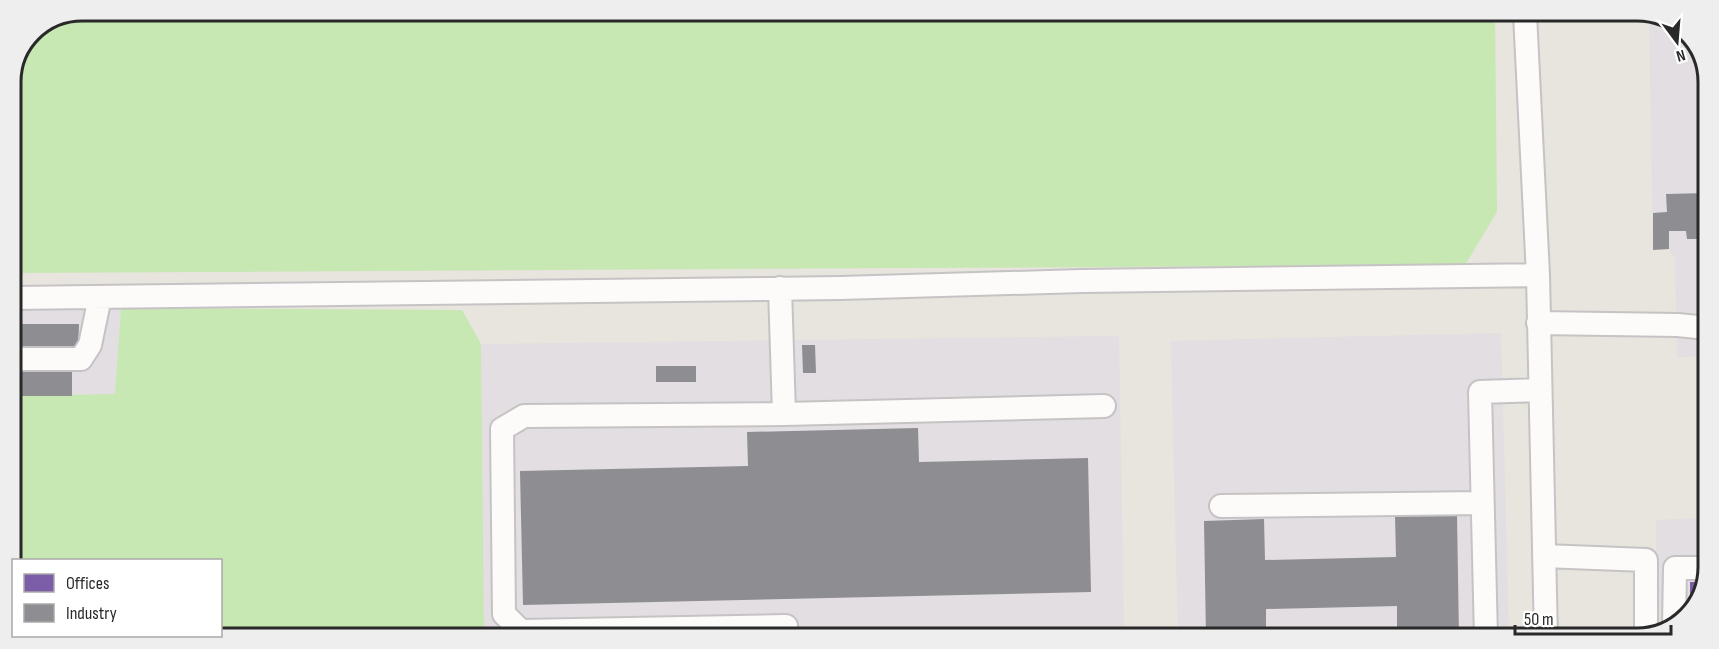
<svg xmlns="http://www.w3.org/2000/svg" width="1719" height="649" font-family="'Sofia Sans Condensed',sans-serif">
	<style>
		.industrial { fill: #e2dee1 }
		.green { fill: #c7e7b3 }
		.offices { fill: #7b5ea7 }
		.industry { fill: #8d8d92 }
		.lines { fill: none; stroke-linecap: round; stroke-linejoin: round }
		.minor-casing { stroke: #c5c3c4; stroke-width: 26 }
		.minor { stroke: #fcfbfa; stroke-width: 22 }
		.rim { fill: none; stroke: #292929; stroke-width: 3 }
	</style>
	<rect width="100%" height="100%" fill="#e8e4de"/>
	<path class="industrial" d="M 1649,14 L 1661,14 L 1694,38 L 1708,77 L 1706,356 L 1677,357 L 1675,259 L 1669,249 L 1653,250 Z
		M 121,308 L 115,394 L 11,396 L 11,310 Z
		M 1501,333 L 1509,638 L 1178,637 L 1171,341 Z
		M 1119,336 L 1124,637 L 484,636 L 481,344 Z
		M 1705,518 L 1705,591 L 1680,624 L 1657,632 L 1656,520 Z"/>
	<path class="green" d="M 82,11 L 1495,14 L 1497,212 L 1465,265 L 11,273 L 11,77 L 32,31 Z
		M 121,308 L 462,310 L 481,344 L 484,636 L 221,635 L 220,560 L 14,560 L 13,580 L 11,572 L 11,396 L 115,394 Z"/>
	<path class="offices" d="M 1690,582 L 1705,582 L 1705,591 L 1690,611 Z"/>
	<path class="industry" d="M 1707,193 L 1707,239 L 1687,239 L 1686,231 L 1669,231 L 1669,249 L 1653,250 L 1653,213 L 1667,212 L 1666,194 Z
		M 11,324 L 79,324 L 78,351 L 11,351 Z
		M 802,345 L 815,345 L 816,373 L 803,373 Z
		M 11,366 L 72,366 L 72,396 L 11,396 Z
		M 656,366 L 696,366 L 696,382 L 656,382 Z
		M 918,428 L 919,462 L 1088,458 L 1091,592 L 523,605 L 520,471 L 748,466 L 747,432 Z
		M 1457,515 L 1459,638 L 1397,638 L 1397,606 L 1266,609 L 1266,638 L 1206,637 L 1204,521 L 1264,519 L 1265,560 L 1396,557 L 1395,516 Z"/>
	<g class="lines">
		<defs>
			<path id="minor" d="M 1525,14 L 1538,275 L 1546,638
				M 780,288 L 784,414 L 1104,406
				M 11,298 L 840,288 L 1082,281 L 1538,275
				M 1538,323 L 1678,325 L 1707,328
				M 11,359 L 81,359 L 90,345 L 100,297
				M 784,414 L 524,416 L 502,429 L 504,614 L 521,631 L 786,626
				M 1221,506 L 1482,503
				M 1544,556 L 1646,560 L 1646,636
				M 1674,626 L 1675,568 L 1705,568
				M 1486,638 L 1480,392 L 1540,390"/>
		</defs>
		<use href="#minor" class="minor-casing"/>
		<use href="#minor" class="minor"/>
	</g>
	<path d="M0 0H1719V649H0ZM82 21H1637A61 61 0 0 1 1698 82V567A61 61 0 0 1 1637 628H82A61 61 0 0 1 21 567V82A61 61 0 0 1 82 21Z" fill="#eee" fill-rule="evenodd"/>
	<path class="rim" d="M82 21H1637A61 61 0 0 1 1698 82V567A61 61 0 0 1 1637 628H82A61 61 0 0 1 21 567V82A61 61 0 0 1 82 21Z"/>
	<rect x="12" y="559" width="210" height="78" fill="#ffffff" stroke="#a9a9a9" stroke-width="1.5"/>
	<rect x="24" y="574" width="30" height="18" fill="#7b5ea7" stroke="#a9a9a9" stroke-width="1.5"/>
	<text x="66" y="589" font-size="18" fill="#292929">Offices</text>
	<rect x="24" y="604" width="30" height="18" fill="#8d8d92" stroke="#a9a9a9" stroke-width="1.5"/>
	<text x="66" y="619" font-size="18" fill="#292929">Industry</text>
	<g transform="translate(1677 42) rotate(164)" stroke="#ffffff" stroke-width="4.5" paint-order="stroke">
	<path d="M0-4.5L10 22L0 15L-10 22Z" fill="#292929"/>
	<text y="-9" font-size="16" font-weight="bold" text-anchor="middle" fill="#292929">N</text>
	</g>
	<path d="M1515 625v9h156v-9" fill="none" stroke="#292929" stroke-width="3"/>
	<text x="1524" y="625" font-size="18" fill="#292929" stroke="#ffffff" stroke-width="4.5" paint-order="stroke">50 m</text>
</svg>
